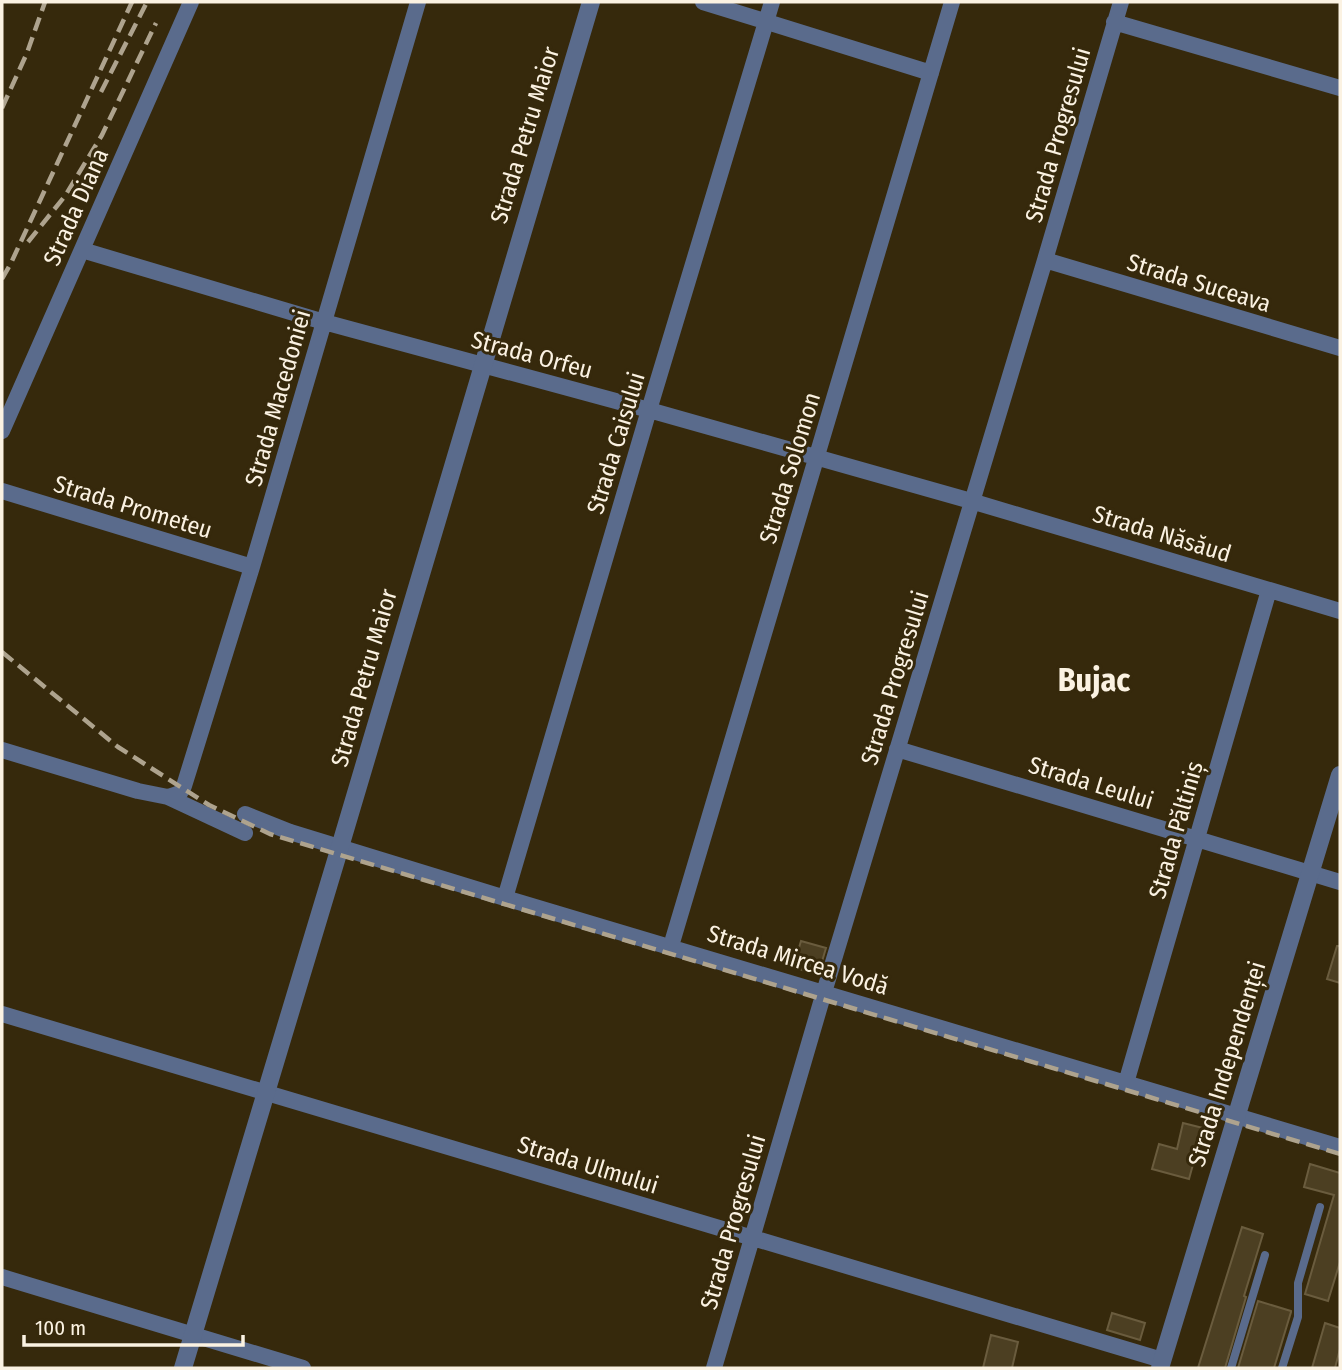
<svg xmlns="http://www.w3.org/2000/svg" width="1342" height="1370" font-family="'Fira Sans Condensed',sans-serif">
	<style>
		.building { fill: #4c3f22; stroke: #6a5c3e; stroke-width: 2 }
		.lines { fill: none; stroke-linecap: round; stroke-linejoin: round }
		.service { stroke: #5a6b8c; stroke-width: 8 }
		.minor { stroke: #5a6b8c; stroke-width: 16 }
		.tertiary { stroke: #5a6b8c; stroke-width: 18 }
		.rail { stroke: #aea38e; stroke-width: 4.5; stroke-dasharray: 14 7; stroke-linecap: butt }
		.labels { text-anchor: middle; stroke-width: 6; stroke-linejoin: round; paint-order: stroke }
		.street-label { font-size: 24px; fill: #fbf2e2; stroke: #36290c }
		.district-label { font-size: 32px; font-weight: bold; fill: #fbf2e2; stroke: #36290c }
	</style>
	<rect width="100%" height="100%" fill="#36290c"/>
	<path class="building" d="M 801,941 L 826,948 L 818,975 L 793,967 Z
		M 1337,946 L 1340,946 L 1340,983 L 1327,979 Z
		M 1183,1123 L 1203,1128 L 1189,1179 L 1152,1169 L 1159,1144 L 1177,1149 Z
		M 1310,1164 L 1340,1173 L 1340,1262 L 1328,1301 L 1305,1294 L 1334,1195 L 1304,1187 Z
		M 1242,1227 L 1263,1234 L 1244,1296 L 1246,1297 L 1225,1368 L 1198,1368 Z
		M 1258,1301 L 1291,1311 L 1291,1312 L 1274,1368 L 1238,1368 Z
		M 1112,1313 L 1145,1323 L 1140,1340 L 1107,1330 Z
		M 1325,1323 L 1340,1328 L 1340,1349 L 1335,1368 L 1312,1368 Z
		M 991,1335 L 1018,1342 L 1012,1368 L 983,1368 Z"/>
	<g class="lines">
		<path class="service" d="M 1231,1368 L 1265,1255
			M 1282,1368 L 1298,1317 L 1298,1283 L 1320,1207"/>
		<path class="minor" d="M 703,2 L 931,73
			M 1114,22 L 1340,88
			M 82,250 L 324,322 L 649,410 L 971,501 L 1340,611
			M 1045,260 L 1340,348
			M 2,431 L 191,2
			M 2,491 L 252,567
			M 897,749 L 1340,882
			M 2,750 L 138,791 L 168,797 L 245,833
			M 168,797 L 180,793 L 184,786 L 252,567 L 418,2
			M 245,814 L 290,832 L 505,898 L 1340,1147
			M 505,898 L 649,410 L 772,2
			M 671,946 L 952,2
			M 2,1014 L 1162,1360
			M 1126,1083 L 1269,590
			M 2,1277 L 303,1368
			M 714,1368 L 822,999 L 1045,260 L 1121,2"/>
		<path class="tertiary" d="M 183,1368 L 340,847 L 591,2
			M 1160,1368 L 1340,775"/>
		<path class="rail" d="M 101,92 L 147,2
			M 2,108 L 27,53 L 45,2
			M 28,242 L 65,196 L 102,135 L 156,23
			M 2,279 L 11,263 L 132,2
			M 2,652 L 118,747 L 209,805 L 270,834 L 1340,1154"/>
	</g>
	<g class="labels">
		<g class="street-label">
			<text transform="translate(525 135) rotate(-73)" y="8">Strada Petru Maior</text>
			<text transform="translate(1058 135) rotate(-74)" y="8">Strada Progresului</text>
			<text transform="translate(76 207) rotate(-66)" y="8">Strada Diana</text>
			<text transform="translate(1199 283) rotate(17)" y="8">Strada Suceava</text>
			<text transform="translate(532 355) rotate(15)" y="8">Strada Orfeu</text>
			<text transform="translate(278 398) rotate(-74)" y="8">Strada Macedoniei</text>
			<text transform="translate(616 443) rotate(-73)" y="8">Strada Caisului</text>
			<text transform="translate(790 468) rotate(-73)" y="8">Strada Solomon</text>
			<text transform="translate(133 507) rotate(17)" y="8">Strada Prometeu</text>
			<text transform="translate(1162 534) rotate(17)" y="8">Strada Năsăud</text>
			<text transform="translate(364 678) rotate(-74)" y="8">Strada Petru Maior</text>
			<text transform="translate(895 678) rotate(-73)" y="8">Strada Progresului</text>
			<text transform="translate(1091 783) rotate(17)" y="8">Strada Leului</text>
			<text transform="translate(1176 830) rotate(-74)" y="8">Strada Păltiniș</text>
			<text transform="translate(798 960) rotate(17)" y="8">Strada Mircea Vodă</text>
			<text transform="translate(1227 1064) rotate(-73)" y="8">Strada Independenței</text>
			<text transform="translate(588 1165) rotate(17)" y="8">Strada Ulmului</text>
			<text transform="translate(733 1222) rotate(-74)" y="8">Strada Progresului</text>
		</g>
		<g class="district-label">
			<text x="1094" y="691">Bujac</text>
		</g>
	</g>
	<rect width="1342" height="1370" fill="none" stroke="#fbf2e2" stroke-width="7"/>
	<path d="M24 1335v10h219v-10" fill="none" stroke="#fbf2e2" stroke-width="3.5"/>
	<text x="35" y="1335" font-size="21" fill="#fbf2e2" stroke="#36290c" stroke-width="5" paint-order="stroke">100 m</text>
</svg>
